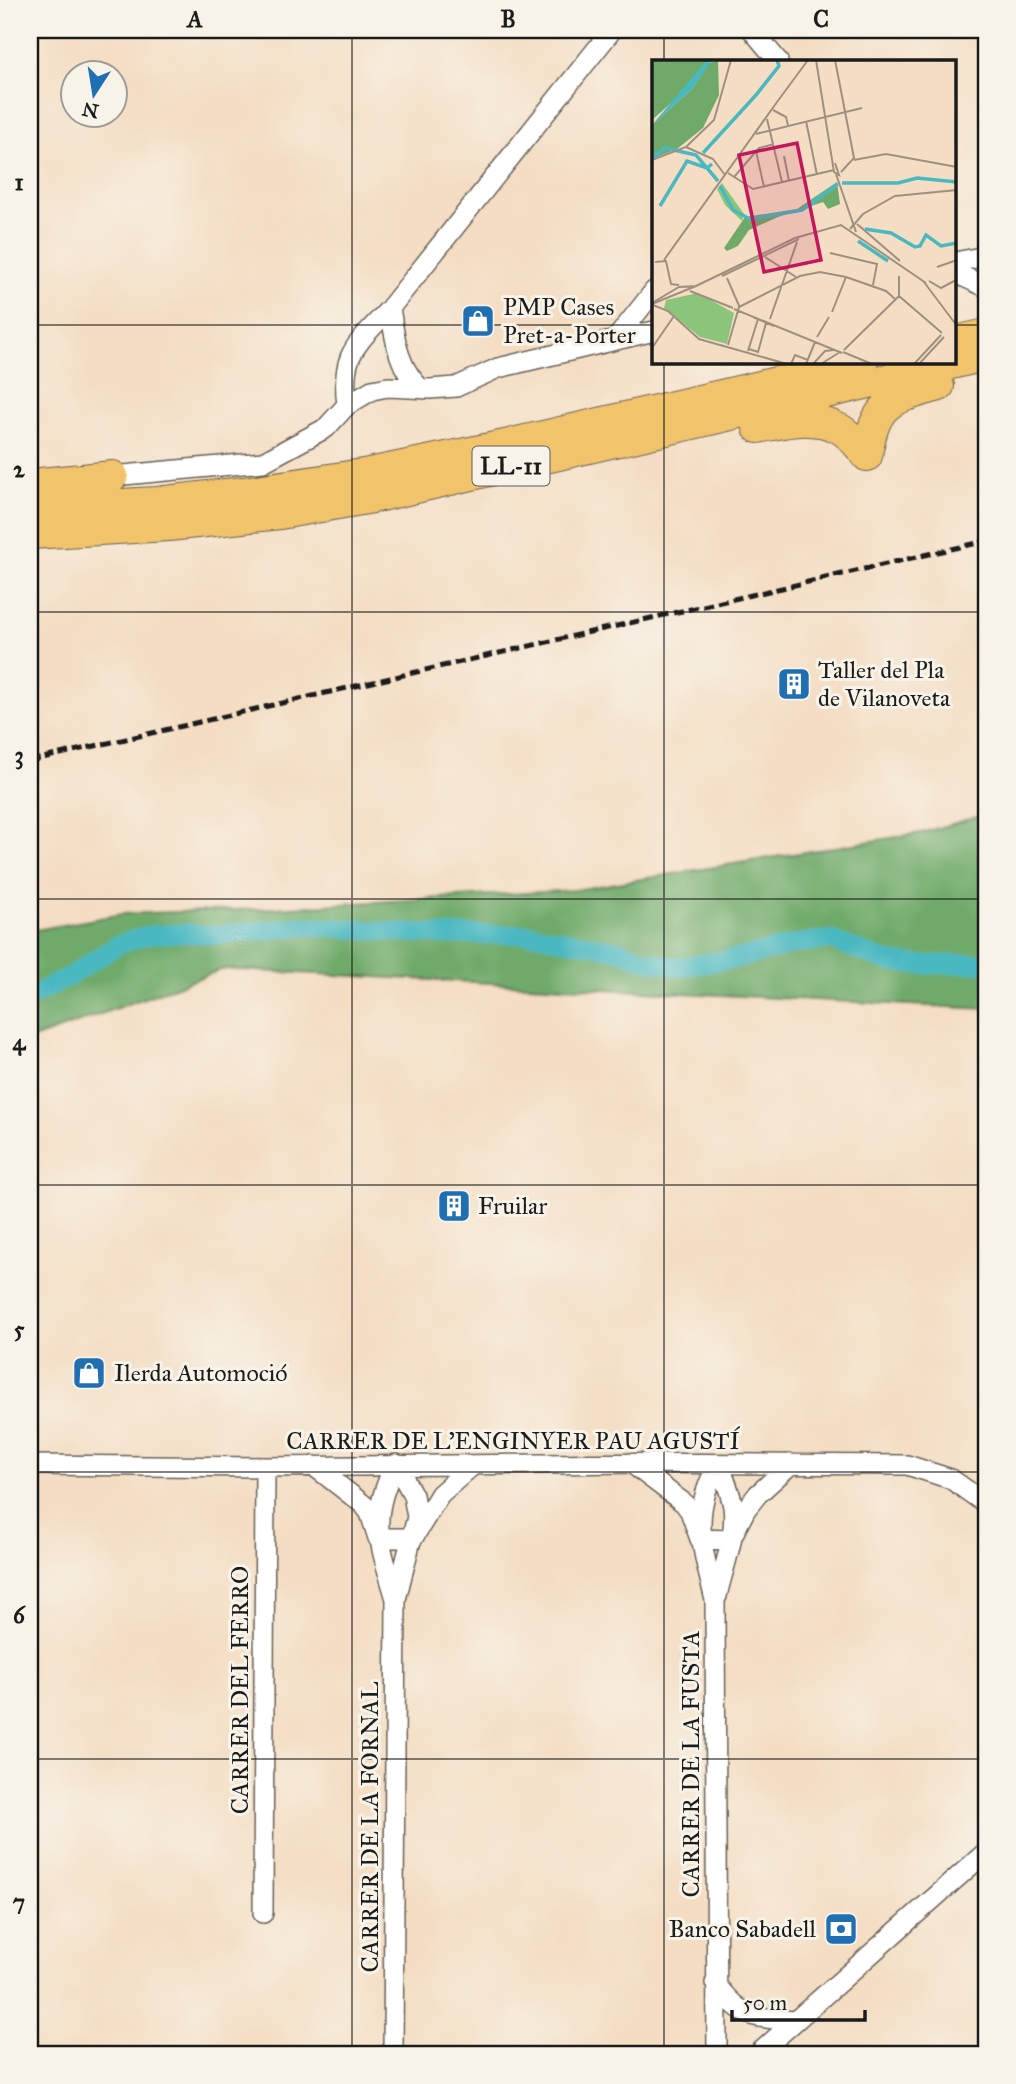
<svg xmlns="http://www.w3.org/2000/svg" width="1016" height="2084" font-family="'IM FELL Great Primer',serif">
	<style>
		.forest { fill: #70aa6a; stroke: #466343; stroke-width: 2 }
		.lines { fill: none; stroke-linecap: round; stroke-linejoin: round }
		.canal { stroke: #49b8c1; stroke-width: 19 }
		.minor-casing { stroke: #686056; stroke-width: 22 }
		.highway-casing { stroke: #686056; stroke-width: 32 }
		.minor { stroke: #fff; stroke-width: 19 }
		.highway { stroke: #f1c36a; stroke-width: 30 }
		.rail { stroke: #1c1c1c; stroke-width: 5; stroke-dasharray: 10 5; stroke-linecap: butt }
		.grid { fill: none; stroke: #1c1c1c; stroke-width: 2; stroke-opacity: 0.55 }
		.labels { text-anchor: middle; stroke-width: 6; stroke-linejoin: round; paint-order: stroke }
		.shield { fill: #f7f3e8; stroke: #5e5c59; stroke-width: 2 }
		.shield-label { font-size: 23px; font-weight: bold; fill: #1c1c1c }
		.poi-label { font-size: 24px; fill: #1c1c1c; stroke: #f7f3e8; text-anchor: start }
		.street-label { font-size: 24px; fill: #1c1c1c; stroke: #f7f3e8 }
		.inset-river { fill: none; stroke: #49b8c1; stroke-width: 3.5 }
		.inset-road { fill: none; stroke: #9e9080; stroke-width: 2 }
		.view { fill: #c2185b; fill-opacity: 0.15; stroke: #c2185b; stroke-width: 3.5 }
		.inset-edge { fill: none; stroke: #1c1c1c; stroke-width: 3.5 }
		.neatline { fill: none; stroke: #1c1c1c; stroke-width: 2.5 }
		.grid-label { font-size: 23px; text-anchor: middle; font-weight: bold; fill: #1c1c1c }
	</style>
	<rect width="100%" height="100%" fill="#f7f3e8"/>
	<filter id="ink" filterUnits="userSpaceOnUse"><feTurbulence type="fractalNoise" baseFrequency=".0143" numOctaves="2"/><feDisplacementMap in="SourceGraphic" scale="14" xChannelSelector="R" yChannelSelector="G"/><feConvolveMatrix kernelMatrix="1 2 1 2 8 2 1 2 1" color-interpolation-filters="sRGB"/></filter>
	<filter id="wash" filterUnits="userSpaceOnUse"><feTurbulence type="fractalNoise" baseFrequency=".00686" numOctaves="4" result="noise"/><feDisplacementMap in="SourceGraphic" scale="28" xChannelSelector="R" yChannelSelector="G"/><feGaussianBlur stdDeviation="1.57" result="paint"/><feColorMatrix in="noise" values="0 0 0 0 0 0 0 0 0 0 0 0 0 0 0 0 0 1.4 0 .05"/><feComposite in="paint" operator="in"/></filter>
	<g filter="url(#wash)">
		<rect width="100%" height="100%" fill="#f4ddc2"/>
		<path class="forest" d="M 986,814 L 986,1009 L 223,969 L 30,1040 L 30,931 L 122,914 L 259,909 L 575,890 L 921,833 Z"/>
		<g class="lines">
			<path class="canal" d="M 30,997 L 68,977 L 119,944 L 149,935 L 181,933 L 216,935 L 308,926 L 440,935 L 533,934 L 618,950 L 648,961 L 679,967 L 739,958 L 801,943 L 831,940 L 889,962 L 921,965 L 986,963"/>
		</g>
	</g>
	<g filter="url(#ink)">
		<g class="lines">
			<defs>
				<path id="minor" d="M 752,30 L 778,61
					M 955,262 L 986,256
					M 955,270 L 962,276 L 986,287
					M 390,308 C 395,338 397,366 420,388
					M 616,339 L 654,291
					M 347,405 C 340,352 357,345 390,308 L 612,30
					M 113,476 L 263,462 L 326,428 L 347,405 L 372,390 L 388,387 L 430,389 L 456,387 L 498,368 L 654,331
					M 631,1463 L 684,1503 L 690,1511 L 700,1539 L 730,1540 L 746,1509 L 758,1494 L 791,1464
					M 396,1464 C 367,1519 380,1544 396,1599
					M 30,1465 L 265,1467 L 631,1463 L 907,1465 L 951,1479 L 986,1504
					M 314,1466 L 364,1505 L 370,1513 L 378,1538 L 413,1538 L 440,1494 L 473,1465
					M 717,1596 C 723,1568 737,1535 733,1507 C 731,1492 724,1478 719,1464
					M 263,1913 L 265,1467
					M 715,1983 C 742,2019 752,2017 795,2021
					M 393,2054 L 396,1599 L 417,1517 L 413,1495 L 396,1464
					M 717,2054 L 715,1600 C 703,1550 689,1512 719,1464
					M 758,2054 L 986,1852"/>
				<path id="highway" d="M 955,341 L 986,334
					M 758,428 C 785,422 814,415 840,429 C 850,434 859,447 867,456
					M 867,456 C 875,401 890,400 939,386
					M 30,484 L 113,476
					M 30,509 L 157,502 L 243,492 L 369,473 L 500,446 L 863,362
					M 30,534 L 169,526 L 280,514 L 373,498 L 986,356"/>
			</defs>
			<use href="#minor" class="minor-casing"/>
			<use href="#highway" class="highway-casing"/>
			<use href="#minor" class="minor"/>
			<use href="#highway" class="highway"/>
			<path class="rail" d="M 30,761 L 986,541"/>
		</g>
	</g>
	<path class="grid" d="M 352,30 L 352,2054M 664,30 L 664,61M 30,325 L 654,325M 955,325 L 986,325M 664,362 L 664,2054M 30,612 L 986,612M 30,899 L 986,899M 30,1185 L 986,1185M 30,1472 L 986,1472M 30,1759 L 986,1759"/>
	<defs>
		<symbol id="shop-square" viewBox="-11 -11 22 22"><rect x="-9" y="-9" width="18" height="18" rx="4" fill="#1f6fb2" stroke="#f7f3e8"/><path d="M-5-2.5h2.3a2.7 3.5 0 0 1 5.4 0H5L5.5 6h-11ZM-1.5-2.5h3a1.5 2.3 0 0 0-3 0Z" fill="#fff"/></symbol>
		<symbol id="building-square" viewBox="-11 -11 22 22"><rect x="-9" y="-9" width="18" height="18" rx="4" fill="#1f6fb2" stroke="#f7f3e8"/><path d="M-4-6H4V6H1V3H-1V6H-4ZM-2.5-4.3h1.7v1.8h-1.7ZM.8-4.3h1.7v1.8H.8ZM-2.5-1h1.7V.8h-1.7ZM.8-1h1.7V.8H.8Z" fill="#fff"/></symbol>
		<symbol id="bank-square" viewBox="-11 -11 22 22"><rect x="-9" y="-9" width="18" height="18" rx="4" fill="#1f6fb2" stroke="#f7f3e8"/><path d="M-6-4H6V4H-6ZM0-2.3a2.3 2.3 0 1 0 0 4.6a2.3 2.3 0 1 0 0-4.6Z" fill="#fff"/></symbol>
	</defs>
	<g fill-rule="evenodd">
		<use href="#shop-square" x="459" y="302" width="38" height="38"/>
		<use href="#building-square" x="775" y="665" width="38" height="38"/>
		<use href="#building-square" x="435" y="1187" width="38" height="38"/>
		<use href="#shop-square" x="70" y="1354" width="38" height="38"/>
		<use href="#bank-square" x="822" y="1910" width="38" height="38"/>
	</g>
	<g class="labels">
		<rect class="shield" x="472.5" y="446.5" width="77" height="39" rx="5"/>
		<g class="shield-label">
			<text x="511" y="474">LL-11</text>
		</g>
		<g class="poi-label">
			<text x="503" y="315">PMP Cases<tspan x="503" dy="28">Pret-a-Porter</tspan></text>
			<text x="818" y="678">Taller del Pla<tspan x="818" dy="28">de Vilanoveta</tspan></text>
			<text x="478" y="1214">Fruilar</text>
			<text x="114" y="1381">Ilerda Automoció</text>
			<text x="816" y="1937" text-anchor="end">Banco Sabadell</text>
		</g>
		<g class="street-label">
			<text x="513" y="1449">CARRER DE L'ENGINYER PAU AGUSTÍ</text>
			<text transform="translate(240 1690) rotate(-90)" y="8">CARRER DEL FERRO</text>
			<text transform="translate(691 1764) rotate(-90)" y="8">CARRER DE LA FUSTA</text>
			<text transform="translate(370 1827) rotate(-90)" y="8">CARRER DE LA FORNAL</text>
		</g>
	</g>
	<g transform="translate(652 60)">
		<rect width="304" height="304" fill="#f4ddc2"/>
		<path d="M 70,123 L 92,154 L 90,161 L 73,145 L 65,129 ZM 46,233 L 82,253 L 75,284 L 48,277 L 12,248 L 14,240 Z" fill="#8bc57a"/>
		<path d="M 0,0 L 55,0 L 36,28 L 0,60 ZM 66,0 L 67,35 L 51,68 L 25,89 L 0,99 L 0,65 L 41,28 L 57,3 ZM 185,122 L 188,144 L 176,149 L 171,142 L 126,157 L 97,170 L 86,186 L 75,191 L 72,188 L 93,157 L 145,149 Z" fill="#70aa6a"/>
		<path d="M 55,0 L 60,0 L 41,28 L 0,65 Z" fill="#49b8c1"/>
		<path class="inset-river" d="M 51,93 L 104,35 L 127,6 L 125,0M 0,98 L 13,88 L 44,95 L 66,121M 190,123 L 246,123 L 265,118 L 305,122M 68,126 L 81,150 L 98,159 L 150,150 L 186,124M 8,146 L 35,101 L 55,108 L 60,104M 213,169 L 239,173 L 263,187 L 268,186 L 274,175 L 289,186 L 305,183M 206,181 L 236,201"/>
		<path class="inset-road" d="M 164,0 L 182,112 L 187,115 L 183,103M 183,0 L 202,98 L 189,112M 125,42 L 156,0M 121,50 L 134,57 L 136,65M 115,59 L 130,122M 154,61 L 165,115M 104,74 L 210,48M 34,87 L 61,99 L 73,115M 104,91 L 112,127M 132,96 L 137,121M 0,100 L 34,87 L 62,60 L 79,0M 202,100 L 234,94 L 305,107M 76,113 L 101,129 L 182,110M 184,114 L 204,172M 82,117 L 107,88 L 122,84M 205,164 L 248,201M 198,169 L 211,154 L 243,136 L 305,130M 178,193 L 225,204 L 221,225M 113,197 L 144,217M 12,200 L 125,42M 3,202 L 14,201 L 19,224 L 27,225M 285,207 L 305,200M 70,216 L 147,179M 247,216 L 247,236 L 290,273M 75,218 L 88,248M 277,221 L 289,228 L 304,220M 272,222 L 305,266M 44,226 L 143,178 L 189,165 L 274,223M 38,231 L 81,248M 0,243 L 27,227 L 44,226 L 0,244M 1,245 L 16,251 L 47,279 L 135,304M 82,249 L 190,293M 180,252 L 194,217M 101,257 L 122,266M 118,259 L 145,182M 165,277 L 177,257M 76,285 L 87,247 L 148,216 L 168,212 L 194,217 L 234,231 L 243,239M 0,288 L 22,256M 97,289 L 106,292 L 114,263M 192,290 L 247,236M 96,291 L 106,259M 191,292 L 220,304M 139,304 L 143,295 L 156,300M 154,304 L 163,282M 161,304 L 173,291 L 182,290M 169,304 L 188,292M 262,304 L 289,275M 267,304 L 292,277"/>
		<path class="view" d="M 145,83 L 169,200 L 112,212 L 87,95 Z"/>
		<rect width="304" height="304" class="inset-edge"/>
	</g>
	<rect width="1016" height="2084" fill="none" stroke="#f7f3e8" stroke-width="77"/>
	<g transform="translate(94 94) rotate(192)"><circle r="33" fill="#f7f3e8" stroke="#9f9d96" stroke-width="2"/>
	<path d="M0-5L12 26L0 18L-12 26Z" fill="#1f6fb2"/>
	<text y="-10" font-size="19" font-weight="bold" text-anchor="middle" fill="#1c1c1c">N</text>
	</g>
	<path d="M732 2010v10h133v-10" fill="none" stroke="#1c1c1c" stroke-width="3.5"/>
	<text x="743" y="2010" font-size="21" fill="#1c1c1c" stroke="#f7f3e8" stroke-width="5" paint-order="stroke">50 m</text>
	<rect x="38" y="38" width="940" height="2008" class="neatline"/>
	<g class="grid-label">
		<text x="195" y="27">A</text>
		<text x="508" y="27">B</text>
		<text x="821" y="27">C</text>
		<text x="19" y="190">1</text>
		<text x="19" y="477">2</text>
		<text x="19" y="763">3</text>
		<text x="19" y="1050">4</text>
		<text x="19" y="1337">5</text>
		<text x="19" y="1623">6</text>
		<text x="19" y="1910">7</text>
	</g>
</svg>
